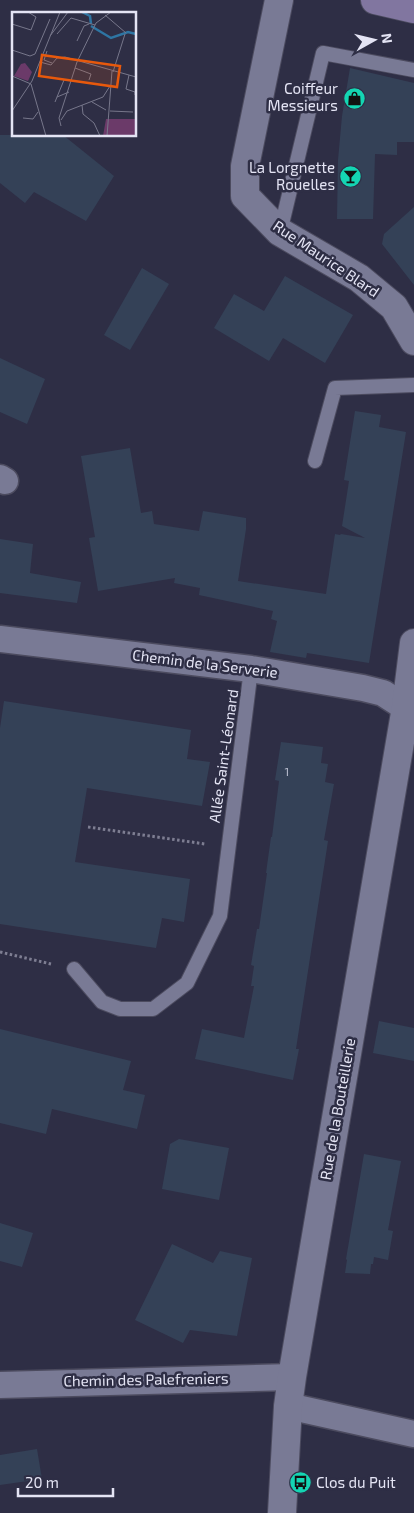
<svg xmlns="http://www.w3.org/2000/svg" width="414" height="1513" font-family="'Exo 2',sans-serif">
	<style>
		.building { fill: #344157 }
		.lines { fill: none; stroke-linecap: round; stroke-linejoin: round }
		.service-casing { stroke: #4c4b5f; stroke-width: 16 }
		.minor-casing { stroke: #4c4b5f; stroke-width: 29 }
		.tertiary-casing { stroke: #4c4b5f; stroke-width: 30 }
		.secondary-casing { stroke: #4c4b5f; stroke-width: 30 }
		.path { stroke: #7e7e92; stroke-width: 3; stroke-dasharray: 2.5 2.5; stroke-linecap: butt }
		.service { stroke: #797a95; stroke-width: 14 }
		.minor { stroke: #797a95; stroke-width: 26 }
		.tertiary { stroke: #797a95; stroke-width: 28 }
		.secondary { stroke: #8176a0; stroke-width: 28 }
		.labels { text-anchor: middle; stroke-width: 5; stroke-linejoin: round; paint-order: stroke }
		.number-label { font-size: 12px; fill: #b8bbcd }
		.poi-label { font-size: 15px; fill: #e4e4f4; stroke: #2e2e45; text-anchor: end }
		.street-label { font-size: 15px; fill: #e4e4f4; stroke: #2e2e45 }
		.inset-river { fill: none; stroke: #2e75a3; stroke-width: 2.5 }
		.inset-road { fill: none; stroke: #77778b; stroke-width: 1 }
		.view { fill: #e8590c; fill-opacity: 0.15; stroke: #e8590c; stroke-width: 2.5 }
		.inset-edge { fill: none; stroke: #e4e4f4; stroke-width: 2.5 }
	</style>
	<rect width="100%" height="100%" fill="#2e2e45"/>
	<path class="building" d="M 350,68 L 414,83 L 414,142 L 397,142 L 397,155 L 375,154 L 373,219 L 337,219 L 338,160 L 342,116 Z
		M 0,135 L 63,135 L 114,176 L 86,221 L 34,192 L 25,203 L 0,183 Z
		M 414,207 L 414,285 L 382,244 L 384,234 Z
		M 142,268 L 169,284 L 130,350 L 104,335 Z
		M 285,276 L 353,315 L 325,363 L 283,338 L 269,361 L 214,328 L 234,294 L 264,311 Z
		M 0,358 L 45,379 L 27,424 L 0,412 Z
		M 355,411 L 381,415 L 379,427 L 406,432 L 369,663 L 307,653 L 306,658 L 270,652 L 277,621 L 271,619 L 273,611 L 199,595 L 200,588 L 174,583 L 175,578 L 98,591 L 89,538 L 95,537 L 81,456 L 130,448 L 141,513 L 152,511 L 154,524 L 199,531 L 203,511 L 246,518 L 246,529 L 238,581 L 326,594 L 335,534 L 340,535 L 341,534 L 365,538 L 342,526 L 349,481 L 344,480 Z
		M 0,539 L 33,544 L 30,573 L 81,582 L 77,603 L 0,593 Z
		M 4,701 L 191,730 L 187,759 L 210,762 L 202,806 L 87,788 L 75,862 L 190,879 L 184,922 L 162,918 L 156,948 L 0,924 L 0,728 Z
		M 281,742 L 323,747 L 321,763 L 328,764 L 325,782 L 334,784 L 324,840 L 328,841 L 296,1049 L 299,1049 L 293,1080 L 195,1059 L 202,1029 L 244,1038 L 254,986 L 251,986 L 254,966 L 251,965 L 257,929 L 259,929 L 267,873 L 266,873 L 271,837 L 272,837 L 279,781 L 275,780 Z
		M 379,1021 L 414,1028 L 414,1061 L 373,1053 Z
		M 0,1029 L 131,1061 L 123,1090 L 145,1095 L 137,1129 L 52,1109 L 46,1134 L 0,1123 Z
		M 179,1139 L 229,1148 L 219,1200 L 162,1189 L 170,1144 Z
		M 364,1154 L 401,1161 L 388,1230 L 393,1231 L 388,1260 L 374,1257 L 373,1264 L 371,1264 L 370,1274 L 345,1273 L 347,1260 L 346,1259 Z
		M 0,1223 L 33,1233 L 22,1267 L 0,1261 Z
		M 172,1244 L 213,1263 L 220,1251 L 252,1258 L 237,1336 L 190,1330 L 183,1343 L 135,1320 Z
		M 37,1449 L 42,1479 L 0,1485 L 0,1455 Z"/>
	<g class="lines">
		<defs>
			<path id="service" d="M 280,232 L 323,53 L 414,70
				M 315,461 L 335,388 L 414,385
				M 74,969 L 102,1002 L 120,1009 L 153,1009 L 187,983 L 220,916 L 251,669"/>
			<path id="minor" d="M 0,478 L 5,481
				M 0,639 L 251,669 L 363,688 L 383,693 L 414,713
				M 0,1385 L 292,1377
				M 288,1406 L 414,1434"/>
			<path id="tertiary" d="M 279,0 L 245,166 L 245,196 L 280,232 L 359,278 L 394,307 L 414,341
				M 282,1513 L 288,1406 L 292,1377 L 406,707 L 414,643"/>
			<path id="secondary" d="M 375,0 L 414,9"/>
		</defs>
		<use href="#service" class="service-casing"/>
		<use href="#minor" class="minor-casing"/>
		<use href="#tertiary" class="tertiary-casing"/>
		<use href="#secondary" class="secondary-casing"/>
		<path class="path" d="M 88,827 L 205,844
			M 0,952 L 51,964"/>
		<use href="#service" class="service"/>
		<use href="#minor" class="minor"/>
		<use href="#tertiary" class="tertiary"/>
		<use href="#secondary" class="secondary"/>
	</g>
	<defs>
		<symbol id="shop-disc" viewBox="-11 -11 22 22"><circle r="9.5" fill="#14d5b3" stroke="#2e2e45"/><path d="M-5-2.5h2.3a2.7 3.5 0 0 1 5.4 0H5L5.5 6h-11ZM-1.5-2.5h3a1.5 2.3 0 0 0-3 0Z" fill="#111"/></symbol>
		<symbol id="bar-disc" viewBox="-11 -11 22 22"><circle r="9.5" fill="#14d5b3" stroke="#2e2e45"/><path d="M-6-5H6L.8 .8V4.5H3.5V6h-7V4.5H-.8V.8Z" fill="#111"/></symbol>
		<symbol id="bus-disc" viewBox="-11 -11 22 22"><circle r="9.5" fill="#14d5b3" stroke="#2e2e45"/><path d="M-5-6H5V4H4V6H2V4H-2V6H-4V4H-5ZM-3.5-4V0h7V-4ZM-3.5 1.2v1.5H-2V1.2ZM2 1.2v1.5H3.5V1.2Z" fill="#111"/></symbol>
	</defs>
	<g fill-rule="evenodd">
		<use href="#shop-disc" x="342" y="86" width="25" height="25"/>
		<use href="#bar-disc" x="338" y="164" width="25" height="25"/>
		<use href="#bus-disc" x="288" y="1470" width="25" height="25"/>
	</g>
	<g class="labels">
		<g class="number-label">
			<text x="287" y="776">1</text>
		</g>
		<g class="poi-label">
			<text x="338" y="94">Coiffeur<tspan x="338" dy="17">Messieurs</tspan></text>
			<text x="335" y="173">La Lorgnette<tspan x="335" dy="17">Rouelles</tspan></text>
			<text x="316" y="1488" text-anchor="start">Clos du Puit</text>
		</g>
		<g class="street-label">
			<text transform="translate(326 259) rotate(34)" y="5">Rue Maurice Blard</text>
			<text transform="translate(205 664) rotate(7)" y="5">Chemin de la Serverie</text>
			<text transform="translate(224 756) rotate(-82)" y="5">Allée Saint-Léonard</text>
			<text transform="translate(338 1109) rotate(-80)" y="5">Rue de la Bouteillerie</text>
			<text transform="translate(146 1380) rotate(-1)" y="5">Chemin des Palefreniers</text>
		</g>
	</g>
	<g transform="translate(12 12)">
		<rect width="124" height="124" fill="#2e2e45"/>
		<path d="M 13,51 L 20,60 L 16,69 L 2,64 L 9,52 ZM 94,107 L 124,107 L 124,124 L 91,124 Z" fill="#6b3a69"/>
		<path class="inset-river" d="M 70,0 L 78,4 L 79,12M 79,14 L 99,26 L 116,20 L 124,22"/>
		<path class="inset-road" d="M 93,3 L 114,21M 0,12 L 19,18 L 24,5 L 16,0M 45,22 L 59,6 L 83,13M 38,24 L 56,0M 65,29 L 72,14 L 77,12M 0,38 L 18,44 L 23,42 L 38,7M 35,39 L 32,48 L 40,51M 28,50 L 39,53 L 45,46 L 53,45 L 124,65M 63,56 L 79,62 L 77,68M 101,60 L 113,22M 117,63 L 114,77 L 123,80 L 123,83M 0,64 L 19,72 L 34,124M 45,85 L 52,68M 43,90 L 45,85 L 57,80M 80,90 L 94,98M 70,93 L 71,102 L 82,111 L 88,124M 0,99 L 20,69 L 48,0M 98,99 L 121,100M 11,106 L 21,107 L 26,100M 49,108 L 55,99 L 91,85 L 98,74M 49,114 L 47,106 L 65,50 L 84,11 L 99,0M 95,124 L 100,59"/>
		<path class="view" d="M 30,43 L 108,54 L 105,75 L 27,64 Z"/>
		<rect width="124" height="124" class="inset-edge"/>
	</g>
	<g transform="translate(374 40) rotate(82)" stroke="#2e2e45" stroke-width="4" paint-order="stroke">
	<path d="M0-4L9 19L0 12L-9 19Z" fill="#e4e4f4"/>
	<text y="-8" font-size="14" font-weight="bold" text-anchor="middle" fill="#e4e4f4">N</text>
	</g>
	<path d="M18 1488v8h95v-8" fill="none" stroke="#e4e4f4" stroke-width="2.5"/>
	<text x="25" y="1488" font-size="15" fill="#e4e4f4" stroke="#2e2e45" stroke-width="4" paint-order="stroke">20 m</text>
</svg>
